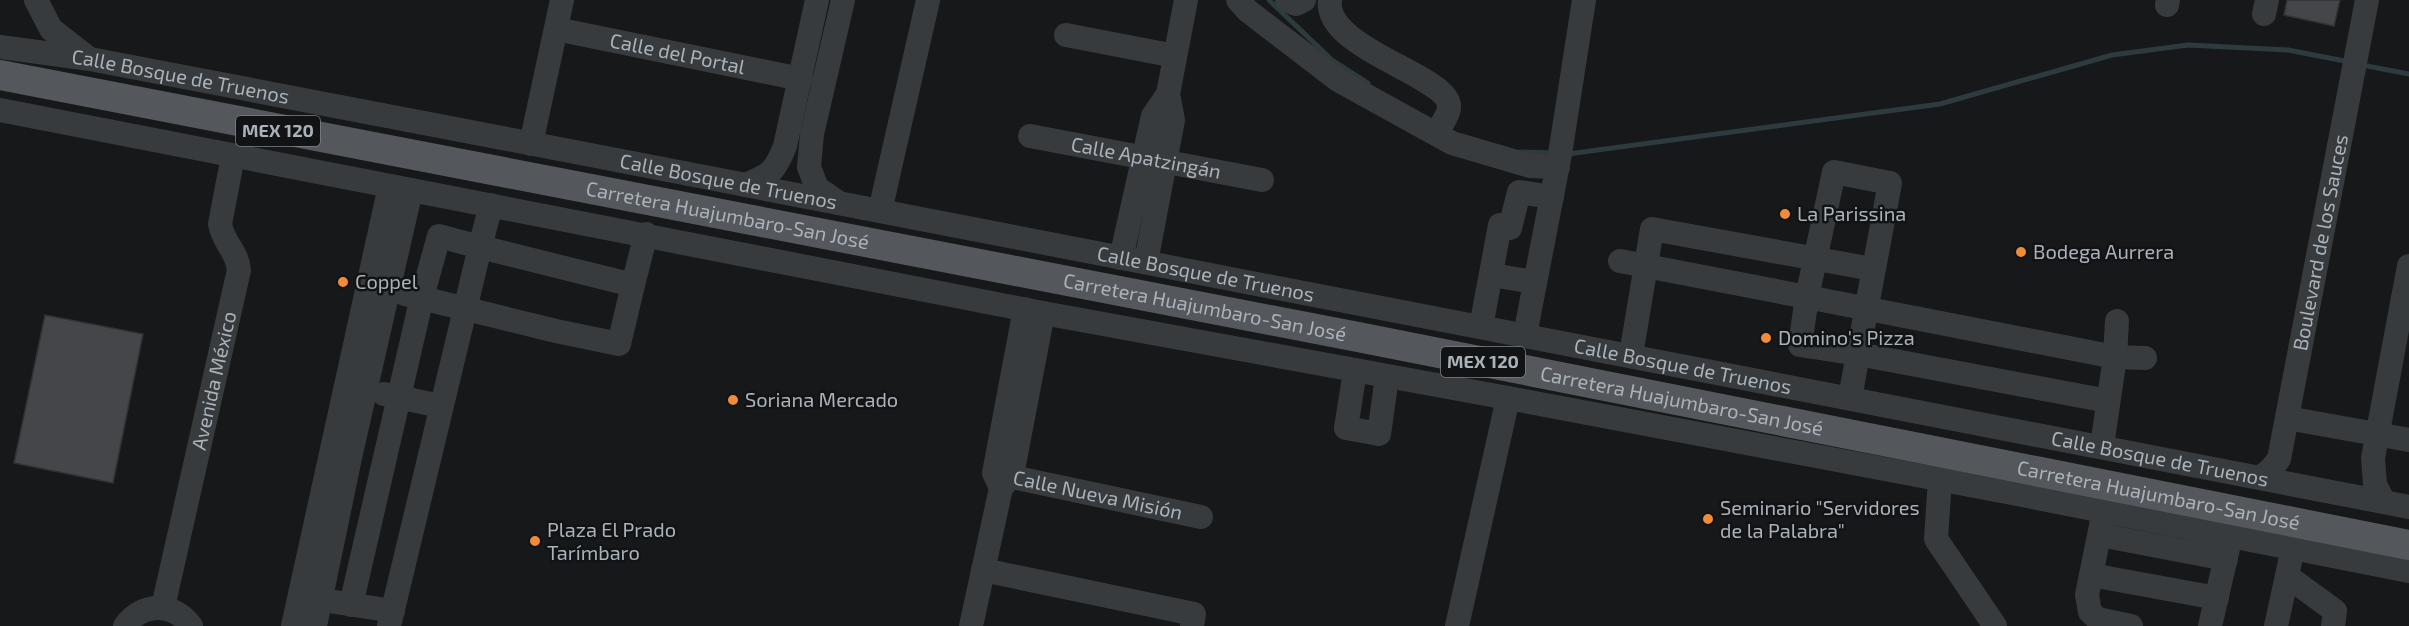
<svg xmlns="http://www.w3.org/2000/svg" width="2409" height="626" font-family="'Exo 2',sans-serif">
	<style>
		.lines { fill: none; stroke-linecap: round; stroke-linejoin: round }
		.stream { stroke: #2d3a3e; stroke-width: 5 }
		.building { fill: #444649; stroke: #313235; stroke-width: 1.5 }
		.minor { stroke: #383b3e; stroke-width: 24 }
		.major { stroke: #54585d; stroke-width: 30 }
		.poi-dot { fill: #f28b37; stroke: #121315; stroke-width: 2 }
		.labels { text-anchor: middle; stroke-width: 5; stroke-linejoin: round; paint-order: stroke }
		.shield { fill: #121315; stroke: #7c8288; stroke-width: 1.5 }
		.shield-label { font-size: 18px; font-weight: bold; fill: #aab2b9 }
		.street-label { font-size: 20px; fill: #aab2b9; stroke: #121315 }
		.poi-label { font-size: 20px; fill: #aab2b9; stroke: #121315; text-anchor: start }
	</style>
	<rect width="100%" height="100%" fill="#171819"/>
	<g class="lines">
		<path class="stream" d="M 1269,0 L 1332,60 L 1368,83
			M 2362,65 L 2409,74
			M 1520,152 L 1555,153
			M 1568,154 L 1940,104 L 2112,55 L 2188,45 L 2288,50 L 2350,62"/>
	</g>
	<path class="building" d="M 2287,0 L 2340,0 L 2334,26 L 2284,15 Z
		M 45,315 L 143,334 L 113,483 L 14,463 Z"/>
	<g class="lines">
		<g class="minor">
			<path d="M 36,0 L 51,29 L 88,58"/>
			<path d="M 1238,0 L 1248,11 L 1338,80 L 1452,143 L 1530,166 L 1558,167"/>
			<path d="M 1287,0 L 1296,4 L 1304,0"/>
			<path d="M 1330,0 C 1323,48 1446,75 1449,105 C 1450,114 1440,126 1436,134"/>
			<path d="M 2167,5 L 2168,0"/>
			<path d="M 2264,14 L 2267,0"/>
			<path id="s1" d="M 556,29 L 801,79"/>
			<path d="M 1066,35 L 1175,56"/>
			<path id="s2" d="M 0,47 L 90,59 L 575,152 L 2409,507"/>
			<path d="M 0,110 L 1043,313 L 1508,398 L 2012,493 L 2409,571"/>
			<path id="s3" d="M 1030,136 L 1262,180"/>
			<path d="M 531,144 L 562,0"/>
			<path d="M 745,185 C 770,175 775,172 785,146 L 817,0"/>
			<path d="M 839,203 L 817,188 L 809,167 L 812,134 L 843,0"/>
			<path d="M 491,205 L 480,247 L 633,285 L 646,234"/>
			<path d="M 880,211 L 928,0"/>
			<path d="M 1121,258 L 1153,116 L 1168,94"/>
			<path d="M 1620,261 L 1807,297 L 1800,345 L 1858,354 C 1869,297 1879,240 1890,183 L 1834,172 L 1807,297 L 2115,357 L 2145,358"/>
			<path d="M 1146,262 L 1173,120 L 1168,94 L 1186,0"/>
			<path d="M 1491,275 L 1535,282"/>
			<path d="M 405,294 L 556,331 L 619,344 L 633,285"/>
			<path d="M 1481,327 L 1500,225 L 1510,228 L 1519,192 L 1552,197"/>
			<path d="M 1525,335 L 1560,154 L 1584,0"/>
			<path d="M 1631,355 L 1652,229 L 1872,269"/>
			<path d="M 1355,371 L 1346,428 L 1379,434 L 1387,377"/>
			<path d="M 384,394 L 440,406"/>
			<path d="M 1850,398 L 1858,354 L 2108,401"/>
			<path d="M 2287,418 L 2409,440"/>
			<path d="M 2102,446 L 2115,357 L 2117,321"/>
			<path id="s4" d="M 998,474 L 1201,517"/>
			<path id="s5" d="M 2261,477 L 2271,469 L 2279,459 L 2367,0"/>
			<path d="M 1940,479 L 1936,539 L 1995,626"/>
			<path d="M 1001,488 L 994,473 L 1025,309"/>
			<path d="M 2383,500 L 2375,485 L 2373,458 L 2409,266"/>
			<path d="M 2104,511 L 2087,595 L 2090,612 L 2098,619 L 2131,626"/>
			<path d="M 2100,535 L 2226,559"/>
			<path d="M 983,570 L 1194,614 L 1192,626"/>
			<path d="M 2091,575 L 2217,598"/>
			<path d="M 2287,576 L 2335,611 L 2333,626"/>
			<path d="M 335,602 L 393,611"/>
			<path d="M 351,605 L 422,297 L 439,236 L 480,247 L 389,626"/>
			<path id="s6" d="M 163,607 L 239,270 C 237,250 223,243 220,224 L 233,156"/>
			<path d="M 125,626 C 142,602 174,602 191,626"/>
			<path d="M 293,626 L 390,186"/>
			<path d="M 315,626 L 351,453 L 411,190"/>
			<path d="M 971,626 L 1001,488 L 1012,475 L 1043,313"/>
			<path d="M 1457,626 L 1508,398"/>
			<path d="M 2210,626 L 2229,544"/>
			<path d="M 2276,626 L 2293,548"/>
		</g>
		<path class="major" id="s7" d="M 0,75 L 1358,337 L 2409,545"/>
	</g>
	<g class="poi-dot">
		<circle cx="1785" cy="214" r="6"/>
		<circle cx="2021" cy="252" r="6"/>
		<circle cx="343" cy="282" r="6"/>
		<circle cx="1766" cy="338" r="6"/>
		<circle cx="733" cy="400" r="6"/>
		<circle cx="1708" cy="519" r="6"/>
		<circle cx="535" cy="541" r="6"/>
	</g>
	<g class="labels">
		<g class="shield">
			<rect x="236" y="116" width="84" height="30" rx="4.5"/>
			<rect x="1441" y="347" width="84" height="30" rx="4.5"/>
		</g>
		<g class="shield-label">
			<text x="278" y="137">MEX 120</text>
			<text x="1483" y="368">MEX 120</text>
		</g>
		<g class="street-label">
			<text dy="7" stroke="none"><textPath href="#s1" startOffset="124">Calle del Portal</textPath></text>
			<text dy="7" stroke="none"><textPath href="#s2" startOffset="183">Calle Bosque de Truenos</textPath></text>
			<text dy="7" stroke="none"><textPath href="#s3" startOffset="118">Calle Apatzingán</textPath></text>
			<text dy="7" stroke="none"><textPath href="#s2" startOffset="741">Calle Bosque de Truenos</textPath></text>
			<text dy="7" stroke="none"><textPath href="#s7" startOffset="741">Carretera Huajumbaro-San José</textPath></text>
			<text dy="7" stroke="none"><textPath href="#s5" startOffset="246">Boulevard de los Sauces</textPath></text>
			<text dy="7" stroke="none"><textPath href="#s2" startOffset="1227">Calle Bosque de Truenos</textPath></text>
			<text dy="7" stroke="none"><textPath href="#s7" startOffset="1227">Carretera Huajumbaro-San José</textPath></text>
			<text dy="7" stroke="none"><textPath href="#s2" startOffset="1713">Calle Bosque de Truenos</textPath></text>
			<text dy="7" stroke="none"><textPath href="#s6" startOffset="232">Avenida México</textPath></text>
			<text dy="7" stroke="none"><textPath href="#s7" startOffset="1713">Carretera Huajumbaro-San José</textPath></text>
			<text dy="7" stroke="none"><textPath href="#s2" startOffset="2199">Calle Bosque de Truenos</textPath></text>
			<text dy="7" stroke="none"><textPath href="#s4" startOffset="102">Calle Nueva Misión</textPath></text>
			<text dy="7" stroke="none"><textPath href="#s7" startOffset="2199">Carretera Huajumbaro-San José</textPath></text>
		</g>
		<g class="poi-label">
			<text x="1797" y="221">La Parissina</text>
			<text x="2033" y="259">Bodega Aurrera</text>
			<text x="355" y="289">Coppel</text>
			<text x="1778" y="345">Domino's Pizza</text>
			<text x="745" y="407">Soriana Mercado</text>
			<text x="1720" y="515">Seminario "Servidores<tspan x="1720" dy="23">de la Palabra"</tspan></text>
			<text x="547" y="537">Plaza El Prado<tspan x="547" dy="23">Tarímbaro</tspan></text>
		</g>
	</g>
</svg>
